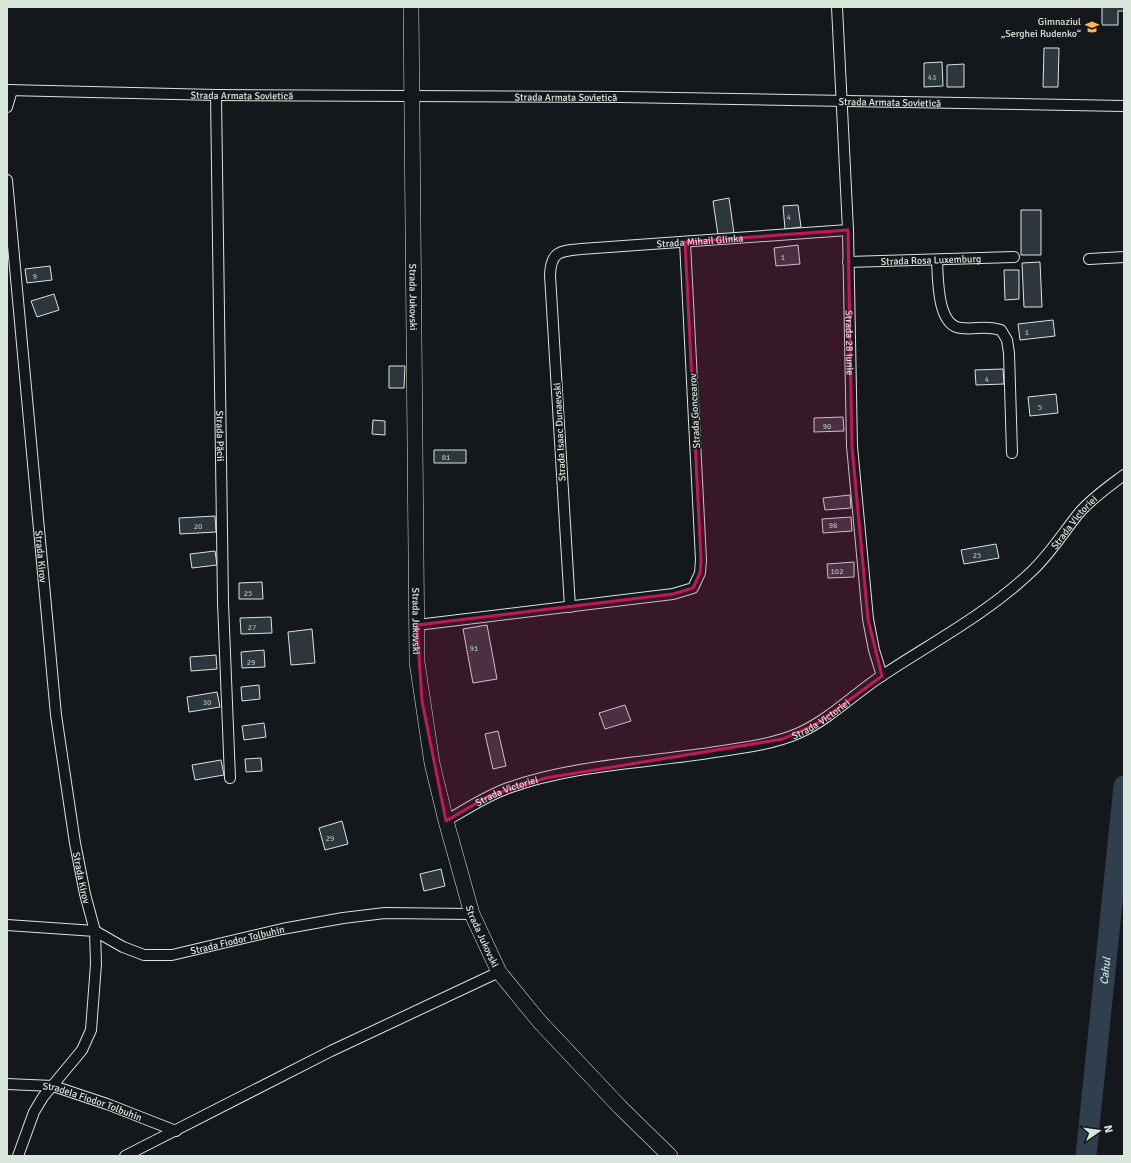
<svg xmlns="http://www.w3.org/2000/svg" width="1131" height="1163" font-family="Signika,sans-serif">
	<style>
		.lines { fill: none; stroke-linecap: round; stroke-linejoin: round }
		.river { stroke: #2f3f4d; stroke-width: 21 }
		.building { fill: #2c363c; stroke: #d8e6dc }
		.minor-casing { stroke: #d8e6dc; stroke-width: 12 }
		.secondary-casing { stroke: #d8e6dc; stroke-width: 16 }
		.minor { stroke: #14181c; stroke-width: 10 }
		.secondary { stroke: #14181c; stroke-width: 15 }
		.marked { fill: #c2185b; fill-opacity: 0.2; stroke: #c2185b; stroke-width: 3; stroke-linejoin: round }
		.labels { text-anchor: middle; stroke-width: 3; stroke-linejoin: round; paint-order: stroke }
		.number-label { font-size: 8px; fill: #adbab4 }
		.poi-label { font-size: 10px; fill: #d8e6dc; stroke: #14181c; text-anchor: end }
		.street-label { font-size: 10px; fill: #d8e6dc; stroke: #14181c }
		.water-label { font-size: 11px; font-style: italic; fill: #d8e6dc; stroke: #14181c }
	</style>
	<rect width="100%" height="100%" fill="#14181c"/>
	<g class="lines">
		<path class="river" id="s1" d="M 1086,1156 L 1124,786"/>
	</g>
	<path class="building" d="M 1102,7 L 1124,7 L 1124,11 L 1118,11 L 1118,25 L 1102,25 Z
		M 1044,48 L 1059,48 L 1058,87 L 1043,87 Z
		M 942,62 L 943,86 L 924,87 L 924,63 Z
		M 964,64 L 964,87 L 947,87 L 947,65 Z
		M 729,198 L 734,233 L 718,235 L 713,201 Z
		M 798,205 L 801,227 L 785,229 L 783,206 Z
		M 1021,210 L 1041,210 L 1041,255 L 1021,255 Z
		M 798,245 L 800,264 L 776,266 L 774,248 Z
		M 1040,262 L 1042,307 L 1024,307 L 1022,263 Z
		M 50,266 L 52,280 L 27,283 L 25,269 Z
		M 1004,270 L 1019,270 L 1019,299 L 1005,300 Z
		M 54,294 L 59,310 L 37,317 L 31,301 Z
		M 1053,320 L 1055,336 L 1020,340 L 1018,324 Z
		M 389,366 L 405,366 L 404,388 L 389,388 Z
		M 1003,369 L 1004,384 L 976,385 L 975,370 Z
		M 1056,394 L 1058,413 L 1030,416 L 1028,397 Z
		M 843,417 L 844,431 L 814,432 L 814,418 Z
		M 373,420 L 385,421 L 385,435 L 372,434 Z
		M 434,450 L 466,450 L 466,463 L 434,463 Z
		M 850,495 L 851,508 L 825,510 L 823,498 Z
		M 215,516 L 216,532 L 180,534 L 179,518 Z
		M 851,517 L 852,531 L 823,533 L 822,519 Z
		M 996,544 L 999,558 L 964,564 L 961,550 Z
		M 215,551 L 217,565 L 192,568 L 190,554 Z
		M 854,562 L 854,577 L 828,578 L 827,564 Z
		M 262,582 L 263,599 L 239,599 L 239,583 Z
		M 271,617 L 272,633 L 241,634 L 240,618 Z
		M 487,625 L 497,679 L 473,683 L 463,629 Z
		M 312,629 L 315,663 L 291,665 L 288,632 Z
		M 264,650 L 265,667 L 242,668 L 241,652 Z
		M 216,655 L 217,669 L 191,671 L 190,657 Z
		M 259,685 L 260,699 L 242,701 L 241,687 Z
		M 217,692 L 220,707 L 189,712 L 187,697 Z
		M 625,705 L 631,721 L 605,729 L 599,713 Z
		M 264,723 L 266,737 L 244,740 L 242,726 Z
		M 498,731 L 506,766 L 493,769 L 485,734 Z
		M 261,758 L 262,771 L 246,772 L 245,759 Z
		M 221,760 L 224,775 L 195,780 L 192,765 Z
		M 342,821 L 348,844 L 325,850 L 319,828 Z
		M 441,869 L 445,886 L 424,891 L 420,874 Z"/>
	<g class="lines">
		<defs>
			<g id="minor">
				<path id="s2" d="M 837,7 L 848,230 L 852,446 L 868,619 L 874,650 L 882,676"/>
				<path id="s3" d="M 7,90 L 216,95 L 620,97 L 1124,106"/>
				<path id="s4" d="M 216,95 L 223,603 L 230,778"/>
				<path d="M 7,107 L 12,90"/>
				<path id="s5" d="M 7,180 L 56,715 L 75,843 L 85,894 L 95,931 L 96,964 L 91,1030 L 82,1050 L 43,1097 L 34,1112 L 18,1156"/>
				<path d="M 1089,259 L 1124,257"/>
				<path d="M 937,260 C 938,279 937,326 961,328 C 976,330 983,325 1001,330 L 1007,340 L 1009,353 L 1012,453"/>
				<path id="s6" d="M 848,262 L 1014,257"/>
				<path id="s7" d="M 570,607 L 550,275 C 551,251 560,251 581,249 L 848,230"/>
				<path d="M 417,625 L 673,594 L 693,588 L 700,573 L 701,560 L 685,242"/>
				<path id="s8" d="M 446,821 C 466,809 486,796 508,788 C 570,766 638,763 702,754 C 734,749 769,746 799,733 C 828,720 853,695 880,677 C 931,643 987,614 1032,571 C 1050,554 1063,533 1079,513 C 1092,498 1108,487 1124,475"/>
				<path id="s9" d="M 7,925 L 95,931 L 123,947 L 144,955 L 172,955 L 282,929 L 343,918 L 385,913 L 472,914"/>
				<path id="s10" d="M 7,1084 L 53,1086 L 107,1104 L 176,1131"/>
				<path d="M 125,1156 L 331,1051 L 499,972"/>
			</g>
			<g id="secondary">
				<path id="s11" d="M 411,7 L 417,662 L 432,763 L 446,821 L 472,914 L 499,972 L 539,1021 L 620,1107 L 670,1156"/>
			</g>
		</defs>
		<use href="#minor" class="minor-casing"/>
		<use href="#secondary" class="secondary-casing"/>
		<use href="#minor" class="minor"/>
		<use href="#secondary" class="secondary"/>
	</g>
	<path class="marked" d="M 848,230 L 852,446 L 868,619 L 882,676 L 818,723 L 783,739 L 546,778 L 489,796 L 446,821 L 422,701 L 417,625 L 673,594 L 693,588 L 700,573 L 701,560 L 685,242 Z"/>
	<defs>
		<symbol id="school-bare" viewBox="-9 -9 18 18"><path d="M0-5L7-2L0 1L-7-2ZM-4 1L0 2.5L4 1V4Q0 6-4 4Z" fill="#ffb74d" stroke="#14181c" stroke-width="2.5" paint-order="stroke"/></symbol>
	</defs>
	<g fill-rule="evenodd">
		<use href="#school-bare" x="1082" y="17" width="20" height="20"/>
	</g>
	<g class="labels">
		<g class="number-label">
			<text x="932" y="80">43</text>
			<text x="789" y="220">4</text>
			<text x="783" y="260">1</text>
			<text x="35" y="279">9</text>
			<text x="1027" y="335">1</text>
			<text x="987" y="382">4</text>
			<text x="1040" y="410">5</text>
			<text x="827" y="429">90</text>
			<text x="446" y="460">81</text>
			<text x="833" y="528">98</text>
			<text x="198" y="529">20</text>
			<text x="977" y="558">25</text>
			<text x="837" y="574">102</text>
			<text x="248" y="596">25</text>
			<text x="252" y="630">27</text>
			<text x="474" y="651">91</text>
			<text x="251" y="665">29</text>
			<text x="207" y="705">30</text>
			<text x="330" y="841">29</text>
		</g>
		<g class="poi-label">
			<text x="1081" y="25">Gimnaziul<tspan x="1081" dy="12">„Serghei Rudenko“</tspan></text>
		</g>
		<g class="street-label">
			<text dy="4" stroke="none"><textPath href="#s3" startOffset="235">Strada Armata Sovietică</textPath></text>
			<text dy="4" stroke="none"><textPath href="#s3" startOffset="559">Strada Armata Sovietică</textPath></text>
			<text dy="4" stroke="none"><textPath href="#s3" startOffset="883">Strada Armata Sovietică</textPath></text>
			<text dy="4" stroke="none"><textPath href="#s7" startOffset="499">Strada Mihail Glinka</textPath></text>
			<text dy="4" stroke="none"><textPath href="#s6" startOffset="83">Strada Rosa Luxemburg</textPath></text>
			<text dy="4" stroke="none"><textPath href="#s11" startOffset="290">Strada Jukovski</textPath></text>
			<text dy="4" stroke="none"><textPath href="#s2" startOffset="336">Strada 28 Iunie</textPath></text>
			<text transform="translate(694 411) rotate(-93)" y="4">Strada Goncearov</text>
			<text transform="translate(559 432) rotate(-93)" y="4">Strada Isaac Dunaevski</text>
			<text dy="4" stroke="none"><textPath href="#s4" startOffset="341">Strada Păcii</textPath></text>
			<text dy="4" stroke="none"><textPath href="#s8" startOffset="716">Strada Victoriei</textPath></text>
			<text dy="4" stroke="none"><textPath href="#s5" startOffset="378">Strada Kirov</textPath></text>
			<text dy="4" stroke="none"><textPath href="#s11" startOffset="614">Strada Jukovski</textPath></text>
			<text dy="4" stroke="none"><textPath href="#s8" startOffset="393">Strada Victoriei</textPath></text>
			<text dy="4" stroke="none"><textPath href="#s8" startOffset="68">Strada Victoriei</textPath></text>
			<text dy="4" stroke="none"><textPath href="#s5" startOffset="702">Strada Kirov</textPath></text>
			<text dy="4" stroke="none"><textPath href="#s11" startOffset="938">Strada Jukovski</textPath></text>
			<text dy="4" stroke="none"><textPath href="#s9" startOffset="238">Strada Fiodor Tolbuhin</textPath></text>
			<text dy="4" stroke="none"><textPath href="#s10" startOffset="88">Stradela Fiodor Tolbuhin</textPath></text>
		</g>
		<g class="water-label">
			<text dy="4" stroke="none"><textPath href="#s1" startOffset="186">Cahul</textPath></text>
		</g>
	</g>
	<rect width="1131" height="1163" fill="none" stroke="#d8e6dc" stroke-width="16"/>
	<g transform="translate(1099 1131) rotate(77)" stroke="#14181c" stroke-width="3" paint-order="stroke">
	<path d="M0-3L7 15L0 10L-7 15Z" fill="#d8e6dc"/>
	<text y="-6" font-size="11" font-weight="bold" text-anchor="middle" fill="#d8e6dc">N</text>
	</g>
</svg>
